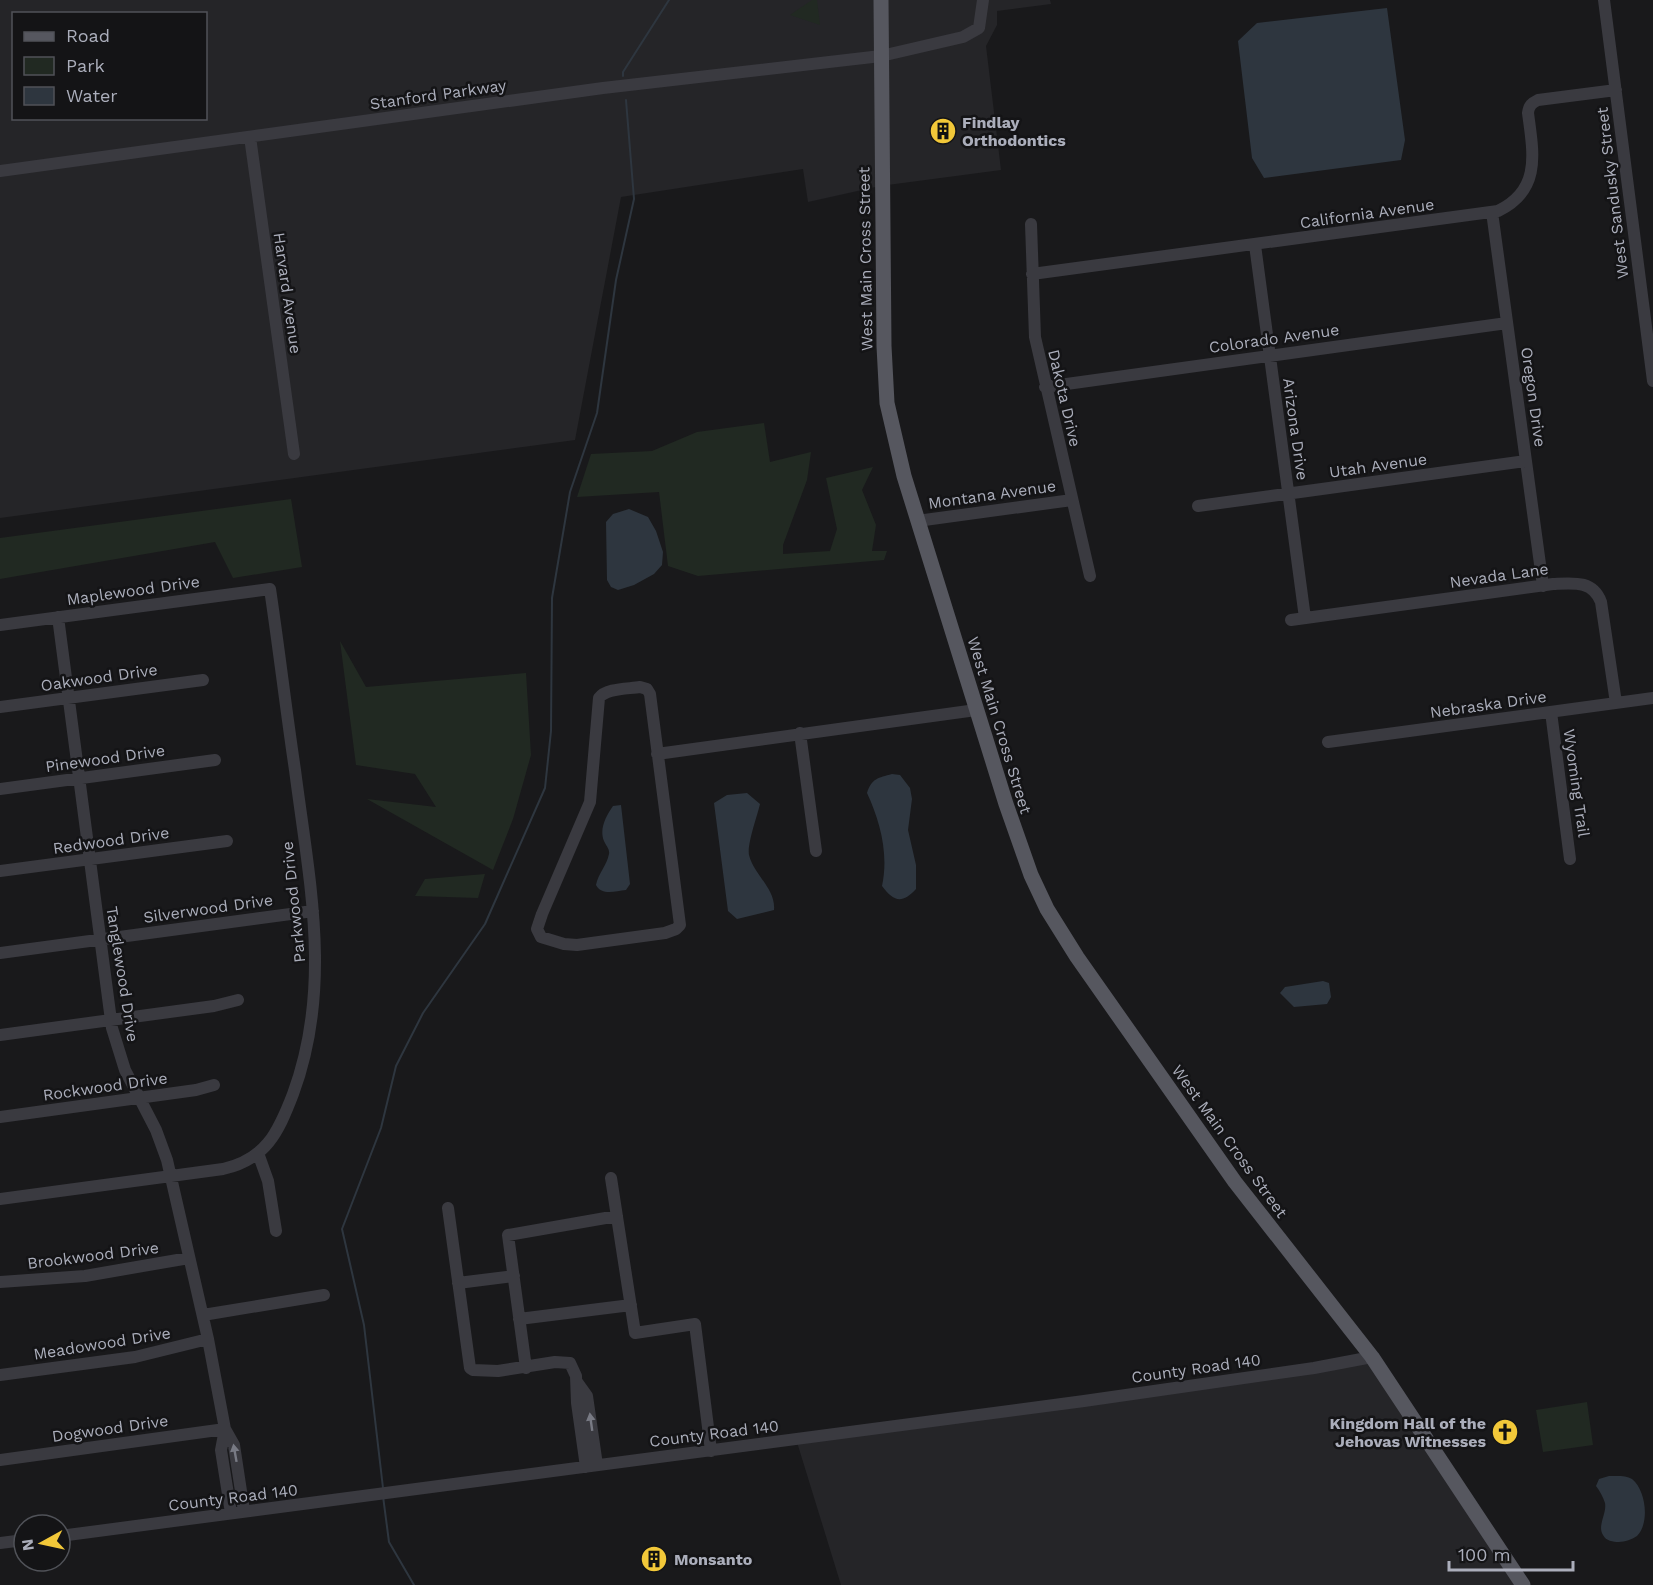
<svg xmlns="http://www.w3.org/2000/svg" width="1653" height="1585" font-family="'Work Sans',sans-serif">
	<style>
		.built { fill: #252528; fill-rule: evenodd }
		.green { fill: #212922 }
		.water { fill: #2e363f }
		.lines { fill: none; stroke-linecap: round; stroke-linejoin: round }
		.stream { stroke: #2e363f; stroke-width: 2 }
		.minor { stroke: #3a3a40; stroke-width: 12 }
		.major { stroke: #56575f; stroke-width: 15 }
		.oneway { fill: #787a84 }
		.labels { text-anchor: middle; stroke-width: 5; stroke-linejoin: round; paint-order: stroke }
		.street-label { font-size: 16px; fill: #abaebb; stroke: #141416 }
		.poi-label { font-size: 16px; font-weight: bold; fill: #abaebb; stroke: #141416; text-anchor: start }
	</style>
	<rect width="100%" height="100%" fill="#19191b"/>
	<path class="built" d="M 0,0 L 1050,0 L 1051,4 L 997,11 L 997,25 L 986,46 L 1001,170 L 880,186 L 808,202 L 803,169 L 621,197 L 575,440 L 0,518 ZM 14,14 L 206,14 L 206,118 L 14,118 Z
		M 1372,1357 L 1523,1585 L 841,1585 L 796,1439 Z"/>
	<path class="green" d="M 812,0 L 817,0 L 820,25 L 790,15 Z
		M 764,423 L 770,462 L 811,452 L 807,480 L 783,545 L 783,554 L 830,551 L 837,529 L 826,478 L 873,467 L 862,490 L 876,525 L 872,551 L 887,551 L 884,560 L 698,576 L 668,566 L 659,492 L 577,497 L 591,454 L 652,451 L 697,432 Z
		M 291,499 L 302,567 L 233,578 L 215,542 L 0,579 L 0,538 Z
		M 340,641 L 366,687 L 526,673 L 531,755 L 513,819 L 493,870 L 367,799 L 436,807 L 415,774 L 356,765 Z
		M 485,874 L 478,898 L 415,896 L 425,879 Z
		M 1587,1402 L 1593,1445 L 1543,1452 L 1536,1410 Z"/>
	<path class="water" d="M 1387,8 L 1405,140 L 1401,160 L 1264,178 L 1252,158 L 1238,41 L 1257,23 Z
		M 629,509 L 648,517 L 656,531 L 663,552 L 662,565 L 654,574 L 634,585 L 618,590 L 611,587 L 607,580 L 606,522 L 613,514 Z
		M 892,774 L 900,775 L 910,788 L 912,799 L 908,830 L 916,865 L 916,889 C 902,904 894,902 882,886 C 889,854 880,821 867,793 C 872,778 878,778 892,774 Z
		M 747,793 L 760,804 C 757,817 747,844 749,855 C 754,875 776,889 774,910 L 737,919 L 728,911 L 714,803 L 727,795 Z
		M 621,805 L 630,884 L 626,890 C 615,891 602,896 596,885 C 598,874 607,865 609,854 C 610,849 606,846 604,841 C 599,829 606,816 613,806 Z
		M 1323,981 L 1329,983 L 1331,997 L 1327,1004 L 1294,1007 L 1280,993 L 1285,987 Z
		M 1609,1476 C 1616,1476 1626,1475 1632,1479 C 1646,1490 1650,1523 1637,1536 C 1633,1539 1624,1542 1619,1542 C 1613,1542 1606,1541 1603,1535 C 1597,1526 1607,1513 1605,1503 C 1603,1497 1600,1491 1596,1486 L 1599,1479 Z"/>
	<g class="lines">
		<path class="stream" d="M 623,76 L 623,72 L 669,0
			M 383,1488 L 364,1325 L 342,1229 L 381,1128 L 396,1066 L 423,1013 L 485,924 L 545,788 L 551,731 L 552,598 L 570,492 L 597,413 L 616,280 L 634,199 L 626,100
			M 383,1496 L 389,1542 L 414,1585"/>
		<path class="minor" d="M 1604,0 L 1653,381
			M 250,137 L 294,454
			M 0,171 L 603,88 L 881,56 L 963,37 L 979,28 L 983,0
			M 1492,212 L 1543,586
			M 1031,224 L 1035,337 L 1090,576
			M 1255,245 L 1305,618
			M 1032,274 L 1498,211 C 1542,190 1533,152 1528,113 C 1529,105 1532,103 1538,100 L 1616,90
			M 1045,387 L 1507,323
			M 1198,506 L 1526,461
			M 917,521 L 1072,500
			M 1291,620 L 1553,584 C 1573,583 1593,580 1601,602 L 1616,703
			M 0,625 L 270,589 C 279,649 286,710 295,770 C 309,880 333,986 293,1094 C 278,1133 266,1159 223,1169 L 0,1199
			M 640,687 L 647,689 L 650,694 L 680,925 L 676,929 L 665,933 L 577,945 L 564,944 L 541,937 L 537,929 L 542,914 L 590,802 L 599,698 C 606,688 628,689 640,687 Z
			M 0,707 L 203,680
			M 1551,712 L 1570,859
			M 800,733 L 816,851
			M 1328,742 L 1653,698
			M 657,754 L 976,710
			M 0,789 L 215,760
			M 0,871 L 227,841
			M 0,953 L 313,911
			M 0,1035 L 214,1006 L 238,1000
			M 0,1117 L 196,1090 L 214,1085
			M 258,1153 L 268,1181 L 276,1231
			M 611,1178 L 635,1333 L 695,1324 L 711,1451
			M 448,1208 L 470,1368 L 473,1370 L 498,1371 L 555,1362 L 570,1363 L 576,1376 L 577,1403 L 586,1467
			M 0,1282 L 85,1276 L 189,1258
			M 458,1283 L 514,1276
			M 203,1315 L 324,1295
			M 519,1319 L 631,1305
			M 526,1368 L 508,1235 L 617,1216
			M 0,1375 L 135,1357 L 208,1339
			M 577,1382 L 587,1396 L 597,1465
			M 0,1460 L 225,1429 L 208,1339 L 167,1160 L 156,1130 L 125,1070 L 112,1028 L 58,617
			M 231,1513 L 221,1450 L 225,1429 L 234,1445 L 244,1511
			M 60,1536 L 1084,1401 L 1314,1368 L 1372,1357
			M 0,1543 L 24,1540"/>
		<path class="major" d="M 881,0 L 884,346 L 887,403 L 904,476 L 1006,804 L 1031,875 L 1047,909 L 1077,957 L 1235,1182 L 1372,1357 L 1523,1585"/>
	</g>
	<defs><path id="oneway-solid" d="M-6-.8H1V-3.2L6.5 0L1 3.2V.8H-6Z" transform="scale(1.5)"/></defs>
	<g class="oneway">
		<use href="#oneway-solid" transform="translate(591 1422) rotate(-98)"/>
		<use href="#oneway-solid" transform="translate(235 1453) rotate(-100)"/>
	</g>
	<defs>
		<symbol id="building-disc" viewBox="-11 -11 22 22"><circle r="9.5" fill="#f2c839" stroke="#141416"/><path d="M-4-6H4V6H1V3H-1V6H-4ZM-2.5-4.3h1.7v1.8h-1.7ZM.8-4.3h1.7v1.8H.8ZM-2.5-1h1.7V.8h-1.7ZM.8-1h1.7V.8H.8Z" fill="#111"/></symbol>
		<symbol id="church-disc" viewBox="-11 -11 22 22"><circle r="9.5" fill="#f2c839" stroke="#141416"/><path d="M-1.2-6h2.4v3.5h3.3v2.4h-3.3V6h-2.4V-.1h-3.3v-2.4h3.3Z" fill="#111"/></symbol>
	</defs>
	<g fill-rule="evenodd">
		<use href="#building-disc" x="928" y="116" width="30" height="30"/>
		<use href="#church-disc" x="1490" y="1417" width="30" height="30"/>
		<use href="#building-disc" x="639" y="1544" width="30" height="30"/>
	</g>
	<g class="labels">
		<g class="street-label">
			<text transform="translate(438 94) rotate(-8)" y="6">Stanford Parkway</text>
			<text transform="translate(1612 193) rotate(-97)" y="6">West Sandusky Street</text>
			<text transform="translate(1367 213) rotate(-8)" y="6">California Avenue</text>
			<text transform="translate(865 259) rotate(-91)" y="6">West Main Cross Street</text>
			<text transform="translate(288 293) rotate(82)" y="6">Harvard Avenue</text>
			<text transform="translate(1274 338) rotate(-8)" y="6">Colorado Avenue</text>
			<text transform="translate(1534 397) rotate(82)" y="6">Oregon Drive</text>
			<text transform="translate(1065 398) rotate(77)" y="6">Dakota Drive</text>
			<text transform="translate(1296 429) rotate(82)" y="6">Arizona Drive</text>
			<text transform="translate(1378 465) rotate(-8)" y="6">Utah Avenue</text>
			<text transform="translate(992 494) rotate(-8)" y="6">Montana Avenue</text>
			<text transform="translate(1499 575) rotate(-8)" y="6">Nevada Lane</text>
			<text transform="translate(133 590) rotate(-8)" y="6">Maplewood Drive</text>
			<text transform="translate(99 677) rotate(-8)" y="6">Oakwood Drive</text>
			<text transform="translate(1488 704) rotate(-8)" y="6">Nebraska Drive</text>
			<text transform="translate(1000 725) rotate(73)" y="6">West Main Cross Street</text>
			<text transform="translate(105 758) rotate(-8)" y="6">Pinewood Drive</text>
			<text transform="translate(1577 783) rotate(82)" y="6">Wyoming Trail</text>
			<text transform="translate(111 840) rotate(-8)" y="6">Redwood Drive</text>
			<text transform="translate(293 902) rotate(-96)" y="6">Parkwood Drive</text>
			<text transform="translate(208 908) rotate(-8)" y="6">Silverwood Drive</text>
			<text transform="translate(123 974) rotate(81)" y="6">Tanglewood Drive</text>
			<text transform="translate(105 1086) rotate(-8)" y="6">Rockwood Drive</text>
			<text transform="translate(1230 1141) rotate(54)" y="6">West Main Cross Street</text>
			<text transform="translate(93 1255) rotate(-7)" y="6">Brookwood Drive</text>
			<text transform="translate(102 1343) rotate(-9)" y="6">Meadowood Drive</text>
			<text transform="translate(1196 1368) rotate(-8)" y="6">County Road 140</text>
			<text transform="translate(110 1428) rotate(-8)" y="6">Dogwood Drive</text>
			<text transform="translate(714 1433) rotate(-7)" y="6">County Road 140</text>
			<text transform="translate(233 1497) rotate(-7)" y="6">County Road 140</text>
		</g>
		<g class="poi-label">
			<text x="962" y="128">Findlay<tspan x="962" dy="18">Orthodontics</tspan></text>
			<text x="1486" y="1429" text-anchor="end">Kingdom Hall of the<tspan x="1486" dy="18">Jehovas Witnesses</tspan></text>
			<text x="674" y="1565">Monsanto</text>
		</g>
	</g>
	<rect x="12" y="12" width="195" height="108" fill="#141416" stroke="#505258" stroke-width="1.5"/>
	<rect x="24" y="32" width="30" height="9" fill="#56575f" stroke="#505258" stroke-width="1.5"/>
	<text x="66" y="42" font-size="18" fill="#abaebb">Road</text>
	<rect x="24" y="57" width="30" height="18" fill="#212922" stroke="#505258" stroke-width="1.5"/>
	<text x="66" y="72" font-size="18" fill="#abaebb">Park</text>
	<rect x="24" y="87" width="30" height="18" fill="#2e363f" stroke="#505258" stroke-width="1.5"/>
	<text x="66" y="102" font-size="18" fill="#abaebb">Water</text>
	<g transform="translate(42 1543) rotate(262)"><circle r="28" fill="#141416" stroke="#505258" stroke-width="1.5"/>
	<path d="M0-4.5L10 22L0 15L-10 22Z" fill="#f2c839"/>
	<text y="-9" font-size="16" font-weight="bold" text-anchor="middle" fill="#abaebb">N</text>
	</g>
	<path d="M1449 1561v9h124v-9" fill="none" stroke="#abaebb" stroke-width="3"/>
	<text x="1458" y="1561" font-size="18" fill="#abaebb" stroke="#141416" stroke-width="4.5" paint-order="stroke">100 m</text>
</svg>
